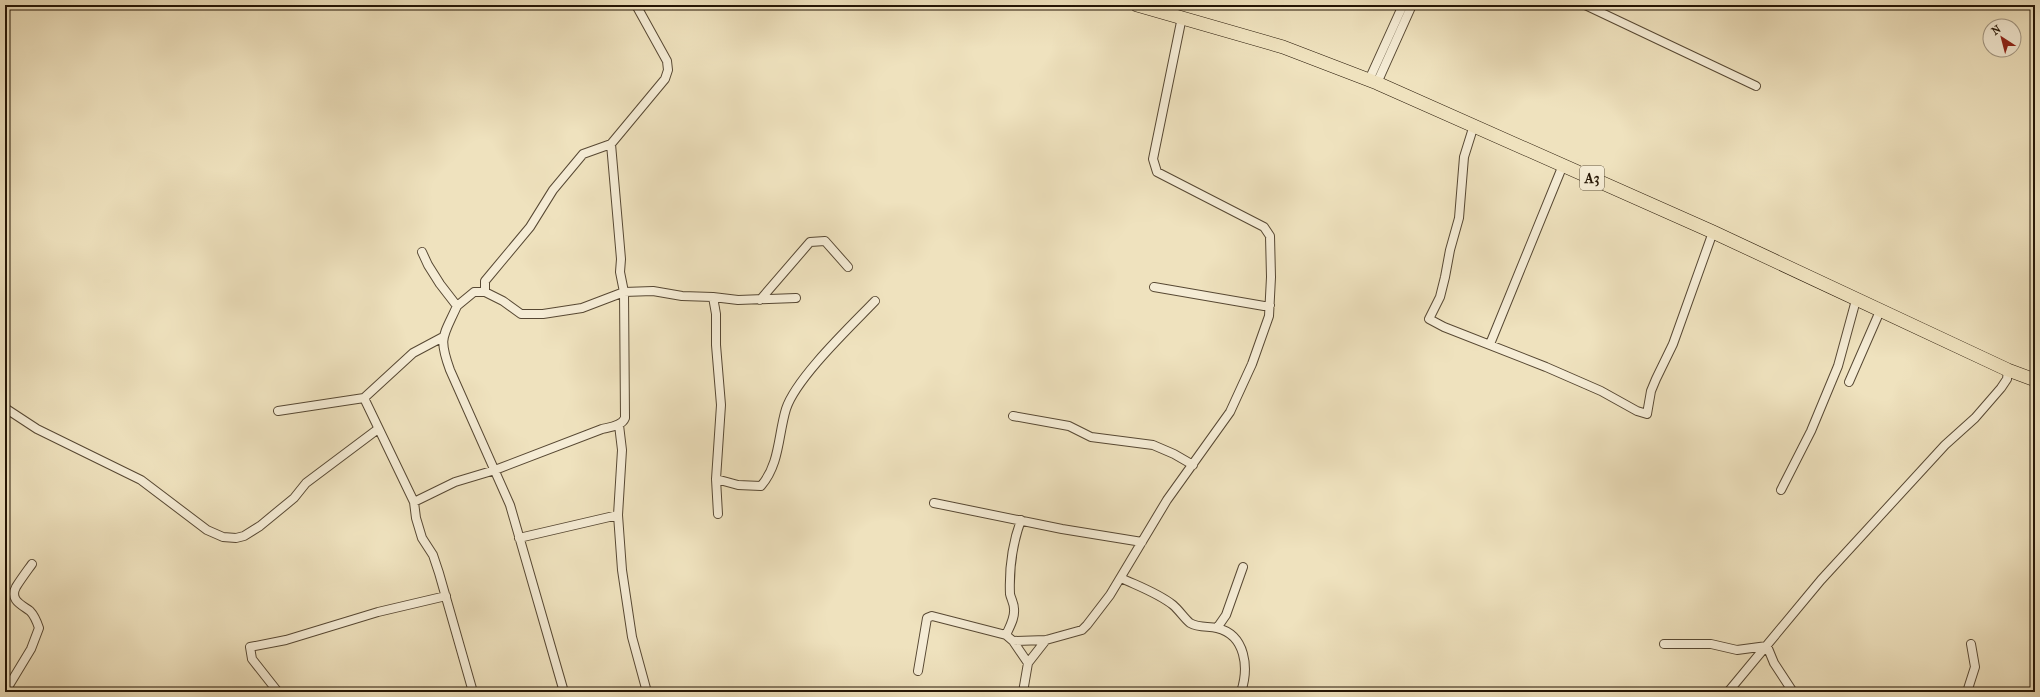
<svg xmlns="http://www.w3.org/2000/svg" width="2040" height="697" font-family="'IM FELL French Canon',serif">
	<style>
		.lines { fill: none; stroke-linecap: round; stroke-linejoin: round }
		.minor-casing { stroke: #574833; stroke-width: 10 }
		.trunk-casing { stroke: #241505; stroke-width: 14 }
		.minor { stroke: #f5ecd5; stroke-width: 8 }
		.trunk { stroke: #efe2be; stroke-width: 13 }
		.labels { text-anchor: middle; stroke-width: 4; stroke-linejoin: round; paint-order: stroke }
		.shield { fill: #f5ecd5; stroke: #635643; stroke-width: 1 }
		.shield-label { font-size: 14px; font-weight: bold; fill: #241505 }
	</style>
	<rect width="100%" height="100%" fill="#efe2be"/>
	<filter id="stains"><feTurbulence type="fractalNoise" baseFrequency=".005" numOctaves="4"/><feColorMatrix values="0 0 0 0 .2 0 0 0 0 .09 0 0 0 0 .02 0 0 0 .5 -.17"/></filter>
	<radialGradient id="worn" r=".72"><stop offset=".6" stop-color="#630" stop-opacity="0"/><stop offset="1" stop-color="#630" stop-opacity=".3"/></radialGradient>
	<g class="lines">
		<defs>
			<path id="minor" d="M 1585,5 L 1756,86
				M 1369,80 L 1403,5
				M 1377,83 L 1412,5
				M 1474,125 L 1464,157 L 1459,218 L 1450,250 L 1445,277 L 1440,297 L 1429,319 L 1444,327 L 1546,367 L 1601,391 L 1637,411 L 1647,414 L 1651,391 L 1656,379 L 1673,344 L 1713,232
				M 611,144 L 621,259 L 620,272 L 624,292 L 653,291 L 682,296 L 713,297 L 716,314 L 716,345 L 721,405 L 716,479 L 718,514
				M 1154,287 L 1264,306 L 1270,305
				M 485,292 L 485,281 L 530,227 L 553,190 L 583,154 L 611,144 L 665,79 L 668,70 L 667,61 L 636,5
				M 713,297 L 738,300 L 796,298
				M 760,300 L 810,242 L 825,241 L 848,267
				M 457,306 C 443,337 438,337 450,370 L 510,505 L 564,692
				M 1490,344 L 1563,165
				M 1849,382 L 1880,311
				M 364,398 L 414,502 L 416,518 L 422,538 L 433,555 L 439,573 L 473,692
				M 5,408 L 37,429 L 141,480 L 207,530 L 223,537 L 236,538 L 244,536 L 260,526 L 294,498 L 306,483 L 378,429
				M 278,411 L 364,398 L 413,353 L 443,337
				M 1013,416 L 1069,426 L 1091,437 L 1153,445 L 1174,454 L 1193,465
				M 619,425 L 622,450 L 618,515 L 622,570 L 632,637 L 647,692
				M 716,479 L 738,485 L 761,486 C 780,464 778,435 786,409 C 796,378 851,326 875,301
				M 1781,490 L 1811,431 L 1838,366 L 1856,300
				M 414,502 L 455,482 L 495,470 L 602,429 C 610,427 622,426 625,418 L 624,292 L 582,308 L 543,314 L 521,314 L 503,301 L 485,292 L 474,292 L 457,306 L 440,284 L 428,265 L 422,252
				M 934,503 L 1062,529 L 1142,542
				M 519,538 L 618,515
				M 1121,578 C 1138,586 1158,593 1173,605 C 1179,610 1184,618 1190,623 C 1199,628 1208,626 1217,628 C 1246,635 1249,668 1241,692
				M 1217,628 L 1226,615 L 1243,567
				M 1006,635 C 1010,626 1015,618 1014,609 C 1014,603 1011,599 1010,594 C 1009,570 1013,542 1021,520
				M 1013,641 L 1028,663 L 1023,692
				M 1664,644 L 1711,644 L 1737,650 L 1767,646 L 1774,663 L 1793,692
				M 1028,663 L 1046,640
				M 918,671 L 927,618 L 932,616 L 1006,635 L 1013,641 L 1046,640 L 1082,630 L 1087,625 L 1110,595 L 1167,500 L 1230,412 L 1252,364 L 1269,316 L 1271,277 L 1270,236 L 1264,227 L 1157,172 L 1153,159 L 1182,17
				M 5,692 L 31,649 L 39,628 C 37,622 35,616 30,611 C 22,605 9,600 16,587 C 21,579 27,571 32,564
				M 278,692 L 252,659 L 250,647 L 286,640 L 378,612 L 446,596
				M 1728,692 L 1821,580 L 1945,445 L 1975,418 L 2001,388 L 2007,379 L 2008,370
				M 1967,692 L 1975,667 L 1971,644"/>
			<path id="trunk" d="M 1137,5 L 1283,47 L 1377,83 L 1713,232 L 2008,370 L 2035,380"/>
		</defs>
		<use href="#minor" class="minor-casing"/>
		<use href="#trunk" class="trunk-casing"/>
		<use href="#minor" class="minor"/>
		<use href="#trunk" class="trunk"/>
	</g>
	<g class="labels">
		<rect class="shield" x="1580" y="166" width="24" height="24" rx="3"/>
		<g class="shield-label">
			<text x="1592" y="183">A3</text>
		</g>
	</g>
	<rect width="2040" height="697" fill="none" stroke="#efe2be" stroke-width="20"/>
	<rect x="6" y="6" width="2028" height="685" fill="none" stroke="#241505" stroke-width="2"/>
	<rect x="10" y="10" width="2020" height="677" fill="none" stroke="#241505"/>
	<g transform="translate(2002 38) rotate(324)"><circle r="19" fill="#f5ecd5" stroke="#a19682"/>
	<path d="M0-3L7 15L0 10L-7 15Z" fill="#8f2418"/>
	<text y="-6" font-size="11" font-weight="bold" text-anchor="middle" fill="#241505">N</text>
	</g>
	<rect width="100%" height="100%" filter="url(#stains)"/>
	<rect width="100%" height="100%" fill="url(#worn)"/>
</svg>
